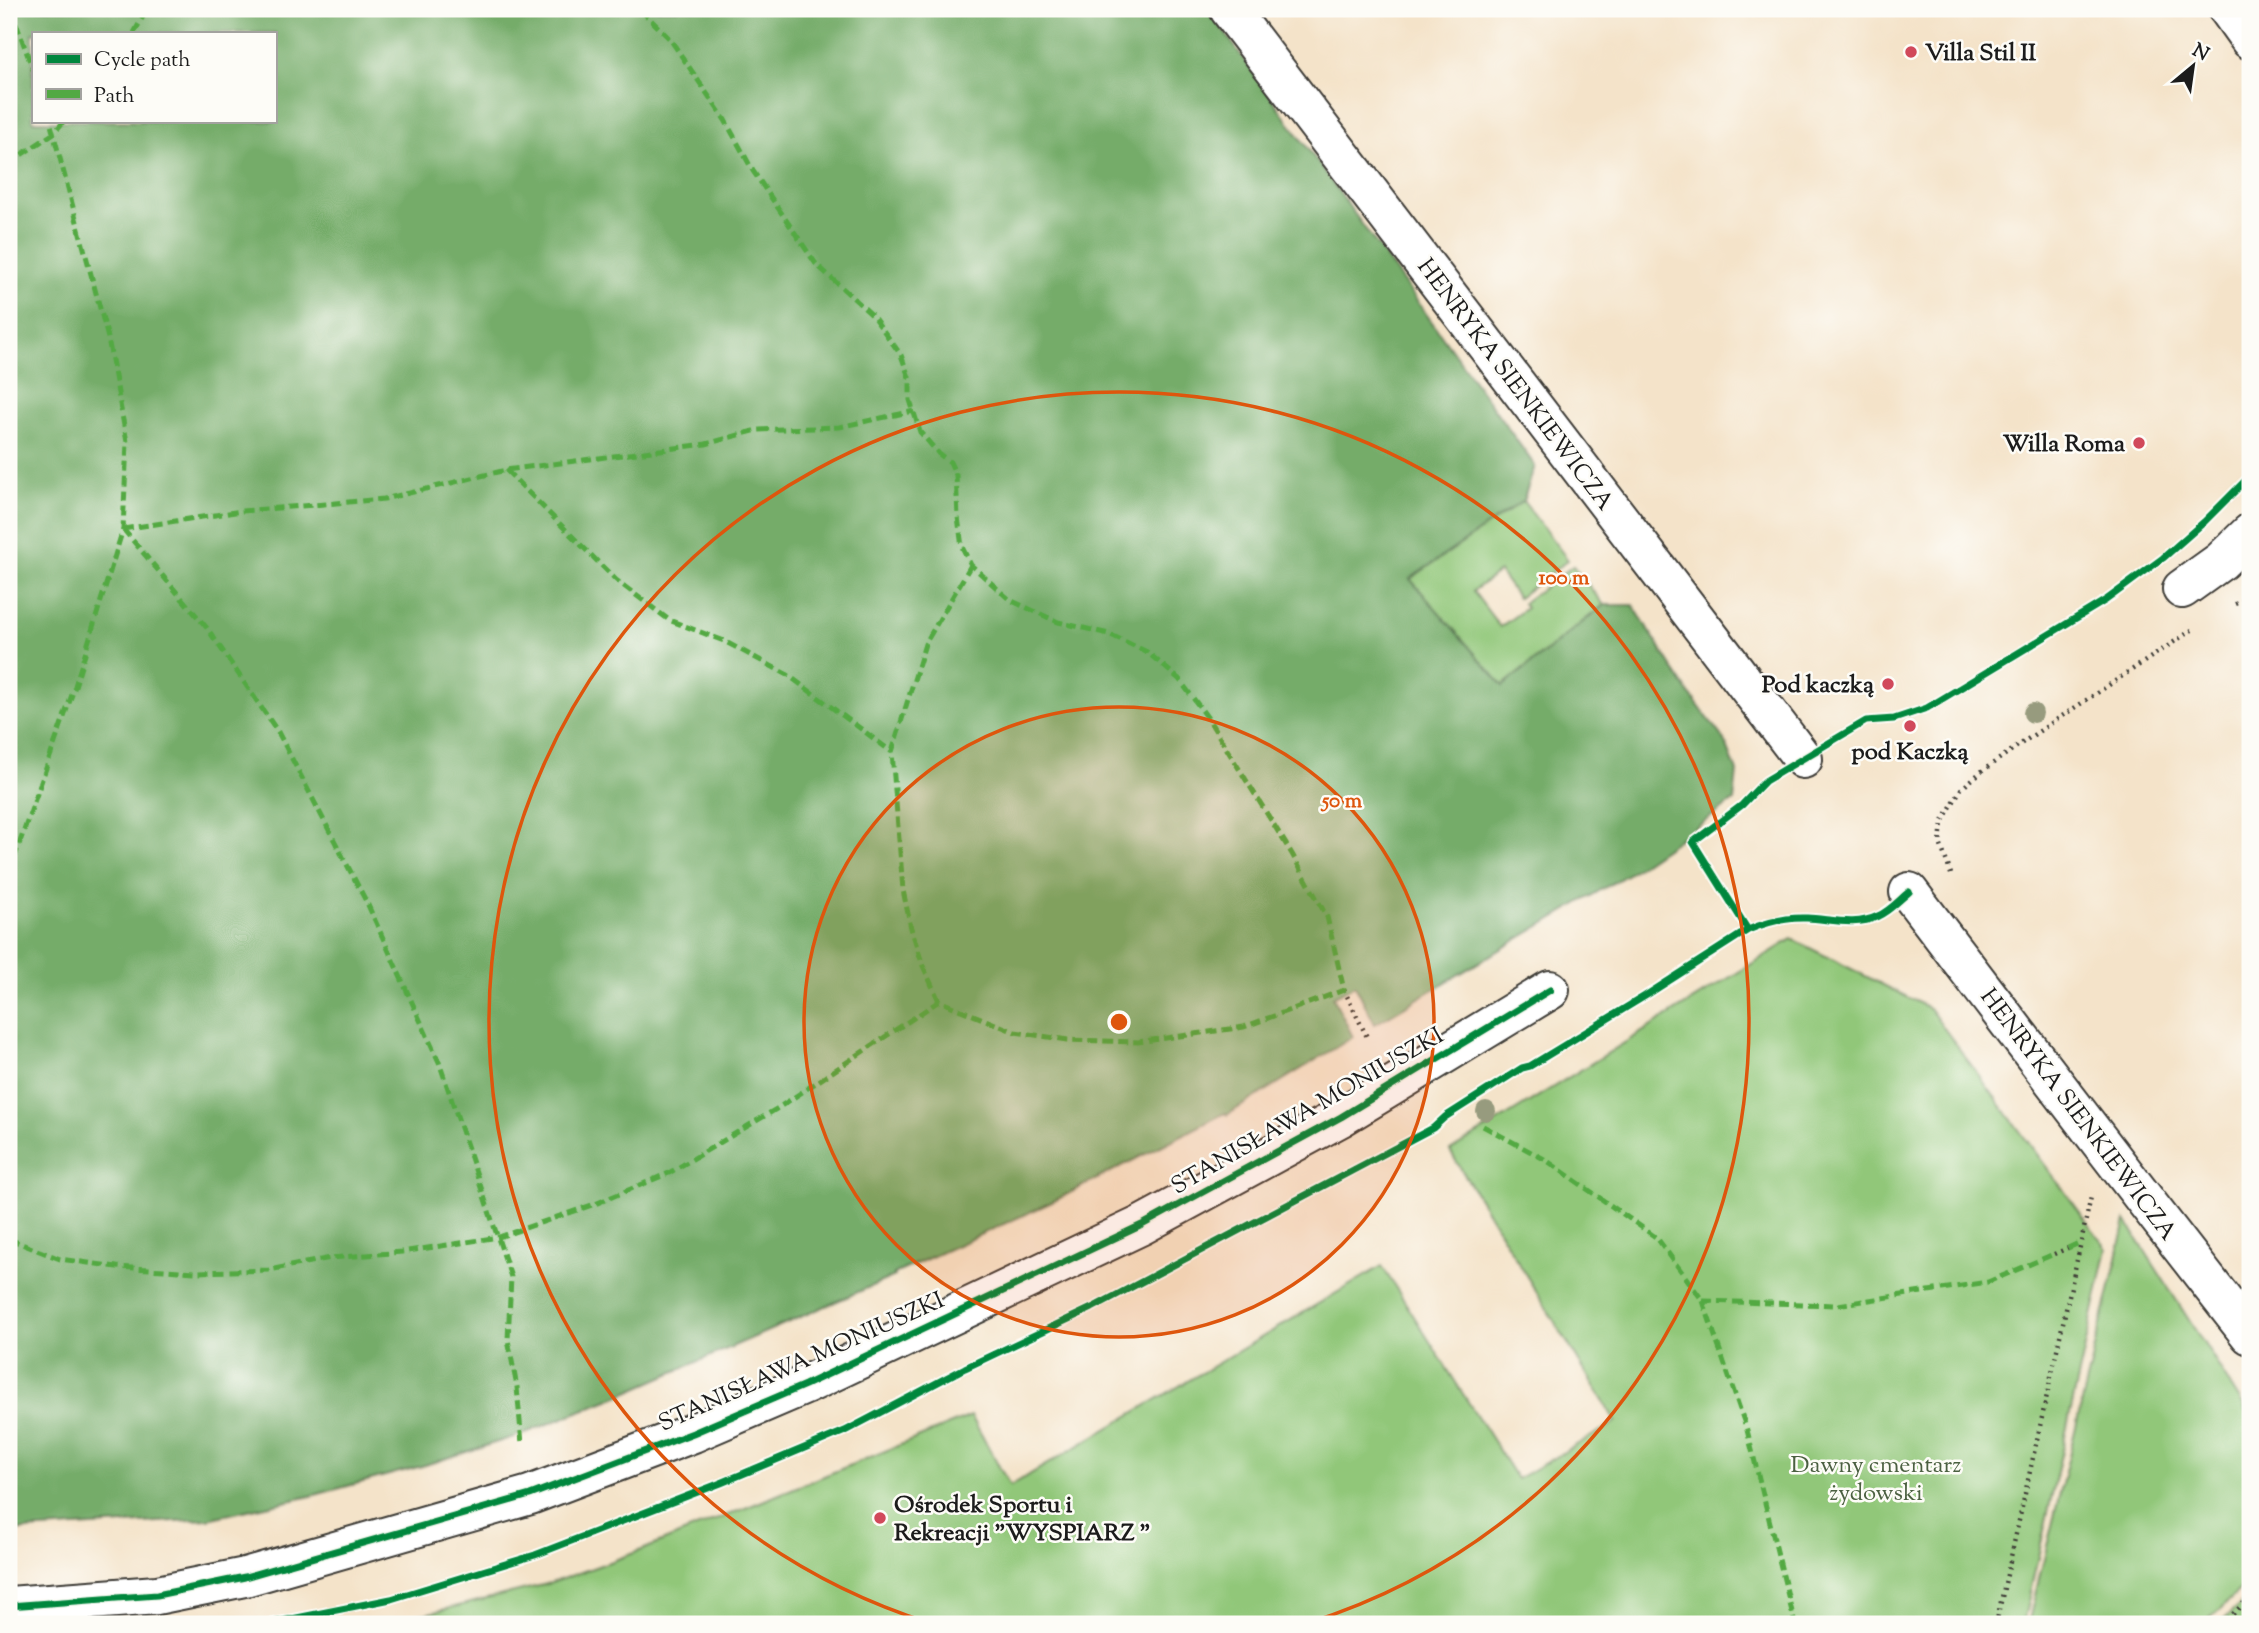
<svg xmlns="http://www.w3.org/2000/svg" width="2259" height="1633" font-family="'Sorts Mill Goudy',serif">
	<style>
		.green { fill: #91c779; stroke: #56724a; stroke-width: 2 }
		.forest { fill: #74ac69; stroke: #486442; stroke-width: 2; fill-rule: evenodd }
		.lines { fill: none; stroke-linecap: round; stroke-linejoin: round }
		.minor-casing { stroke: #3c3a36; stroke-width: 42 }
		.path { stroke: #3c3a36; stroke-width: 4.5; stroke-dasharray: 2 5; stroke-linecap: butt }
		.minor { stroke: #fff; stroke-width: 38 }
		.quiet { stroke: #52a943; stroke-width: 5; stroke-dasharray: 10 5; stroke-linecap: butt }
		.cycleway-casing { stroke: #fdfcf7; stroke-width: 11 }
		.cycleway { stroke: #00873e; stroke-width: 7 }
		.tree { fill: #979b7e }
		.ring { fill: none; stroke: #de560d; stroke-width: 3.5 }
		.poi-dot { fill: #d1495b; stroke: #fdfcf7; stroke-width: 2.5 }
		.labels { text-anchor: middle; stroke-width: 5; stroke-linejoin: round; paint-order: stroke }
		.poi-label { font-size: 24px; font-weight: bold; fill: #1c1c1c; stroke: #fdfcf7; text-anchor: start }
		.street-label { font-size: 24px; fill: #1c1c1c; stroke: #fdfcf7 }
		.park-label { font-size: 24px; fill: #4b6041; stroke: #fdfcf7 }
		.centre { fill: #de560d; stroke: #fdfcf7; stroke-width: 3.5 }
		.ring-label { font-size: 21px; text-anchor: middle; font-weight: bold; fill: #de560d; stroke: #fdfcf7; stroke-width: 5; stroke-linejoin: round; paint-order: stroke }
	</style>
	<rect width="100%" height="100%" fill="#fdfcf7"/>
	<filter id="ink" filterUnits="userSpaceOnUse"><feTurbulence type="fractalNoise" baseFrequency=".0143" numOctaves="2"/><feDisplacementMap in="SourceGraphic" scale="14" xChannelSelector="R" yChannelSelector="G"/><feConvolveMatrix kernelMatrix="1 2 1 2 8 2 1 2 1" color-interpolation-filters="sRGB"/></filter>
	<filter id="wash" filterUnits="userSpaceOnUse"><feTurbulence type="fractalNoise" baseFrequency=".00686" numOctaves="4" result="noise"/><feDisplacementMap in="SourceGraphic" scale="28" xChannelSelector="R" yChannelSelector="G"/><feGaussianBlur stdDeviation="1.57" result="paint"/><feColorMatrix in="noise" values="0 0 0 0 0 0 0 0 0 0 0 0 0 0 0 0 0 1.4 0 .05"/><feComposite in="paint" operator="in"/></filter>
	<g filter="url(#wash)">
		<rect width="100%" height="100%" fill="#f4e3c9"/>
		<path class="green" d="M 1523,501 L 1568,560 L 1518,598 L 1499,572 L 1473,591 L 1500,627 L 1526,608 L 1523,603 L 1573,566 L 1604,605 L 1502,686 L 1410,579 Z
			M 1792,939 L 1929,1008 L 2107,1249 L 2023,1624 L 385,1624 L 551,1583 L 642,1550 L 971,1416 L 1010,1486 L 1382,1266 L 1517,1479 L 1616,1422 L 1450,1151 Z
			M 2126,1221 L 2250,1416 L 2250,1581 L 2204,1624 L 2028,1624 Z
			M 2250,1596 L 2250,1624 L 2218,1624 Z"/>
		<path class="forest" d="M 9,9 L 1208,9 L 1535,466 L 1523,501 L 1410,579 L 1503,686 L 1604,605 L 1633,605 L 1686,689 L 1725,741 L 1737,772 L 1734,801 L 1628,874 L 1375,1024 L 1355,985 L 1333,997 L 1353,1037 L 1227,1115 L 1225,1113 L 1052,1202 L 894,1274 L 895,1276 L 623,1394 L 523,1434 L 422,1466 L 311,1496 L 208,1519 L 9,1531 ZM 33,33 L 275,33 L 275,121 L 33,121 Z"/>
	</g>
	<g filter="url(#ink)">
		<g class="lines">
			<defs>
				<path id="minor" d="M 1229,9 L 1803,759
					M 2228,9 L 2250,40
					M 2182,589 L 2221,561 L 2250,533
					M 1909,892 C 2022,1040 2135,1189 2250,1335
					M 9,1606 L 157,1595 L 245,1577 L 530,1495 L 693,1433 L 805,1385 L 1142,1225 L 1341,1117 L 1550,990"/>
			</defs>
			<use href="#minor" class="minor-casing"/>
			<path class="path" d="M 2235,604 L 2250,598
				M 1951,874 L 1940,843 L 1942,822 L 1961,789 L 1982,771 L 2035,734 L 2192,630
				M 1344,990 L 1368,1039
				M 2054,1254 L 2068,1248
				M 1996,1624 L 2091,1197
				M 2223,1624 L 2250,1597"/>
			<use href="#minor" class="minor"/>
			<path class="quiet" d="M 11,9 L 33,70
				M 134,33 L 147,9
				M 9,163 L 54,133 L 64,121
				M 506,470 L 616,580 L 669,620 L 724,641 L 788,675 L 892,752
				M 123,529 L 207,628 L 278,732 L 368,905 L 439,1062 L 511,1277 L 508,1340 L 517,1387 L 522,1444
				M 123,529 L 242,511 L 384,499 L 506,470 L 706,444 L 757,430 L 839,427 L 914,411
				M 9,873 L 75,686 L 123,529 L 127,442 L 108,338 L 50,121
				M 939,1001 L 923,966 L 911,928 L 903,890 L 892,752 L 925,644 L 971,565
				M 1483,1126 L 1546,1160 L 1657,1238 L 1703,1301 L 1747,1430 L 1795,1624
				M 9,1239 L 60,1259 L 117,1267 L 195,1272 L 269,1270 L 331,1258 L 402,1252 L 499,1237 L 595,1204 L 669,1173 L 778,1108 L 939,1001 L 1015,1032 L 1068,1040 L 1138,1042 L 1244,1027 L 1344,990 L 1327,917 L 1292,854 L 1233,759 L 1207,717 L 1179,679 L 1147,652 L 1109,634 L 1058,622 L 1010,600 L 971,565 L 962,547 L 958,517 L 956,475 L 950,462 L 939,454 L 920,432 L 910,400 L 910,380 L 901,355 L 872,315 L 816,264 L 753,171 L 725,120 L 670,39 L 640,9
				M 2068,1248 L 2079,1243
				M 1703,1301 L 1837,1305 L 1988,1282 L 2054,1254"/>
			<defs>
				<path id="cycleway" d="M 1748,930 L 1693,842 L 1742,805 L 1765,781 L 1849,731 L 1866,721 L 1894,719 L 1927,708 L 2106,600 L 2163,558 L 2204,522 L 2250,476
					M 9,1606 L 157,1595 L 245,1577 L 530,1495 L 693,1433 L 805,1385 L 1142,1225 L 1341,1117 L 1550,990
					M 267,1624 L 391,1599 L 535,1555 L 721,1483 L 845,1431 L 965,1368 L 1092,1308 L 1433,1128 L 1445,1117 L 1522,1068 L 1530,1066 L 1645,996 L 1748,930 C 1767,922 1786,917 1807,918 C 1830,919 1856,927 1878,916 C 1890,911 1899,900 1909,892"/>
			</defs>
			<use href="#cycleway" class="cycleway-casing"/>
			<use href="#cycleway" class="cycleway"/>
		</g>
		<g class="tree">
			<circle cx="2033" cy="713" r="10"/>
			<circle cx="1486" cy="1111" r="10"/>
		</g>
	</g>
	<circle cx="1119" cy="1022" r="315" fill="#de560d" fill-opacity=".12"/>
	<g class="ring">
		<circle cx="1119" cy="1022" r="315"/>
		<path d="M930 1623A630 630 0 1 1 1308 1623"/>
	</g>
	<g class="poi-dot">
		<circle cx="1911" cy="52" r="7"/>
		<circle cx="2139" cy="443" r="7"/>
		<circle cx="1888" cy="684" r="7"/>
		<circle cx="1910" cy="726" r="7"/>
		<circle cx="880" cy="1518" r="7"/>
	</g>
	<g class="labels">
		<g class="poi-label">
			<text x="1925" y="60">Villa Stil II</text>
			<text x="2125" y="451" text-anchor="end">Willa Roma</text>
			<text x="1874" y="692" text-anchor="end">Pod kaczką</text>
			<text x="1910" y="759" text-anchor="middle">pod Kaczką</text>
			<text x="894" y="1512">Ośrodek Sportu i<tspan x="894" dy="28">Rekreacji "WYSPIARZ "</tspan></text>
		</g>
		<g class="street-label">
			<text transform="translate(1516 384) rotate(53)" y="8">HENRYKA SIENKIEWICZA</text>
			<text transform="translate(1307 1110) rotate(-30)" y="8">STANISŁAWA MONIUSZKI</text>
			<text transform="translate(2079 1114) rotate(53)" y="8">HENRYKA SIENKIEWICZA</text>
			<text transform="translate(801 1361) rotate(-24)" y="8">STANISŁAWA MONIUSZKI</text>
		</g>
		<g class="park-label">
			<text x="1876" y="1472">Dawny cmentarz<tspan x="1876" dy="28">żydowski</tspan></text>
		</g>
	</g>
	<circle cx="1119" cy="1022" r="10" class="centre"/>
	<g class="ring-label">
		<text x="1564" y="584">100 m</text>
		<text x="1342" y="807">50 m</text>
	</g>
	<rect width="2259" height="1633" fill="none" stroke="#fdfcf7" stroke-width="35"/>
	<rect x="32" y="32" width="245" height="91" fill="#fdfcf7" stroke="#a3a29f" stroke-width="2"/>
	<rect x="46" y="54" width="35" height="10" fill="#00873e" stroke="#a3a29f" stroke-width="2"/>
	<text x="94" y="66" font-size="21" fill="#1c1c1c">Cycle path</text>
	<rect x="46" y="89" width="35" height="10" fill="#52a943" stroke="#a3a29f" stroke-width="2"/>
	<text x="94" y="102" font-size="21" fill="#1c1c1c">Path</text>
	<g transform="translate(2193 66) rotate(29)" stroke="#fdfcf7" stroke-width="5" paint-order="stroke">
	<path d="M0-5L12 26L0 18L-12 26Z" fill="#1c1c1c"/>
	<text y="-10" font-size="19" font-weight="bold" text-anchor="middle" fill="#1c1c1c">N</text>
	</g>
</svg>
